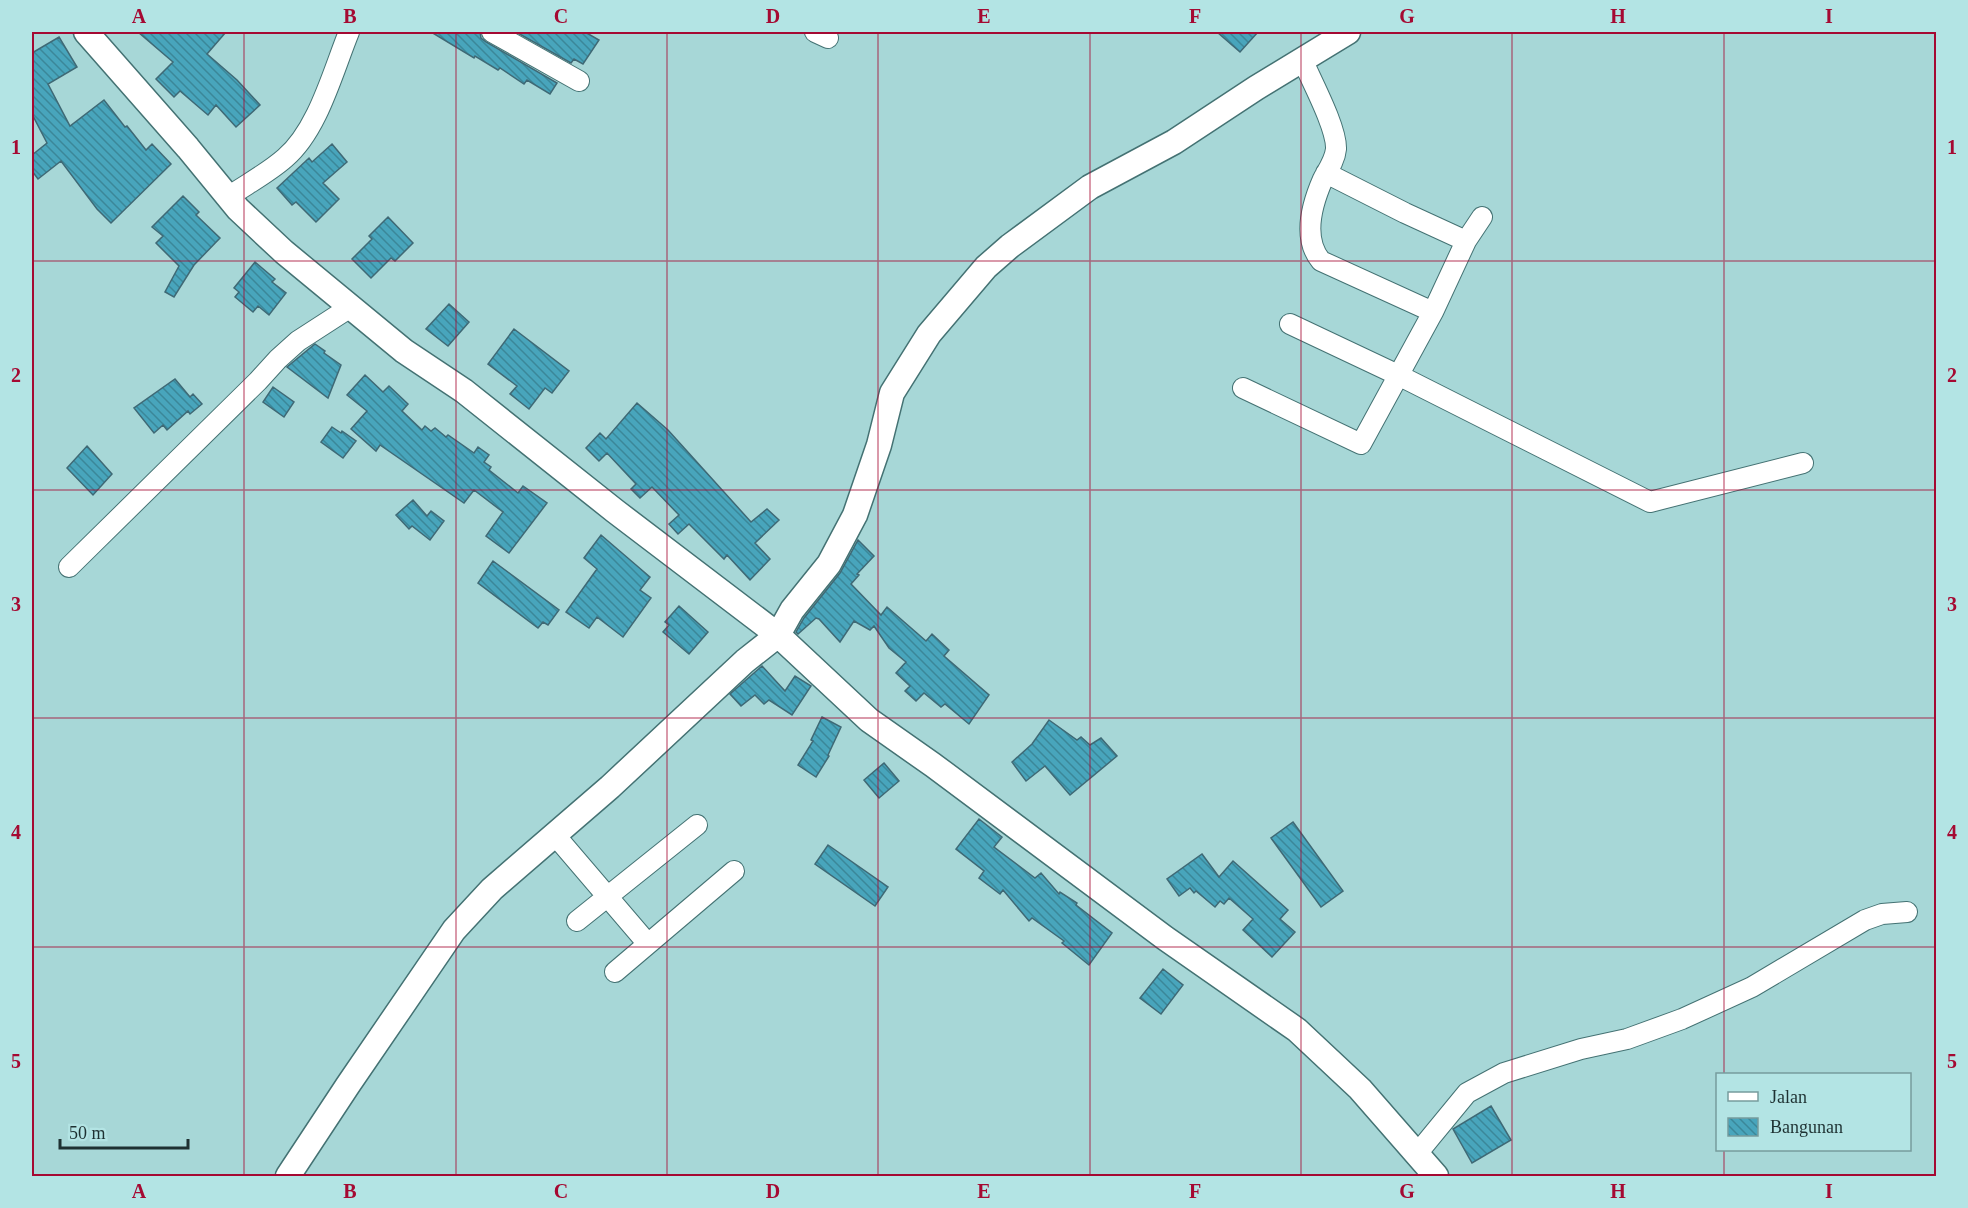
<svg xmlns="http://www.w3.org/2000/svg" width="1968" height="1208" font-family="Georgia,serif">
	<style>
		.building { fill: url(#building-back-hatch); stroke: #3f6975; stroke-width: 1.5 }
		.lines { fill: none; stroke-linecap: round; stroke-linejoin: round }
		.minor-casing { stroke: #447273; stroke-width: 22 }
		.tertiary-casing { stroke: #447273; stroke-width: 27 }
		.minor { stroke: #fff; stroke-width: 20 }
		.tertiary { stroke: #fff; stroke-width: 24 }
		.grid { fill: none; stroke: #a50932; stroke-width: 1.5; stroke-opacity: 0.55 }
		.neatline { fill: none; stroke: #a50932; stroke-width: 2 }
		.grid-label { font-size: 20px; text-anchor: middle; font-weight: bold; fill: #a50932 }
	</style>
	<defs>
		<pattern id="building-back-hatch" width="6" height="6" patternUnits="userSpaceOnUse" patternTransform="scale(1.5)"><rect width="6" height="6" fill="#48a5bc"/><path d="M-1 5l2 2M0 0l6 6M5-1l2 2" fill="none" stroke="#3b8799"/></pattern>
	</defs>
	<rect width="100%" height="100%" fill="#a7d7d7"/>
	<path class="building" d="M 138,32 L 226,32 L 207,54 L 237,80 L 260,105 L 236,127 L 216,105 L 208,115 L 180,91 L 174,97 L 156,79 L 173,62 Z
		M 431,32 L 480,32 L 481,38 L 486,42 L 557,83 L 550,94 L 527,80 L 524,84 L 500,68 L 498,70 L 475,56 L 474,58 Z
		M 516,32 L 585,32 L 599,40 L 583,64 L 574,59 L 571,63 Z
		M 1217,32 L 1258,32 L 1240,52 Z
		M 59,37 L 77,67 L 48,84 L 70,126 L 104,100 L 125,127 L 127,126 L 146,150 L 152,144 L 171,164 L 111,223 L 97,209 L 61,161 L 38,179 L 32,171 L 32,155 L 47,143 L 32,114 L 32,53 Z
		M 332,144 L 347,162 L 323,183 L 339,199 L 316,222 L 296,202 L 292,205 L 277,188 L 309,158 L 312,162 Z
		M 183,196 L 199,212 L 196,215 L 220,238 L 194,265 L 174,297 L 165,292 L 179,266 L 156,243 L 163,236 L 152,227 Z
		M 388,217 L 413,243 L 395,261 L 391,258 L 371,278 L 352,259 L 372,239 L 369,236 Z
		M 255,262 L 275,279 L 272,282 L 286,293 L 269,315 L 258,306 L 253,312 L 235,297 L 239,292 L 234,288 Z
		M 449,304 L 469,322 L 448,346 L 426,329 Z
		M 514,329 L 569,371 L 552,393 L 545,388 L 529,409 L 510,394 L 517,386 L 488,364 Z
		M 315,344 L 325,351 L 324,353 L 341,365 L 328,398 L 287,367 Z
		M 365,375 L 383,392 L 389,386 L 408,404 L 402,411 L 422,430 L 425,426 L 431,431 L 435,428 L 446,437 L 448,435 L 474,453 L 478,447 L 489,455 L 484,462 L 491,467 L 489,470 L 518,493 L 523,486 L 547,503 L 509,553 L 486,536 L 503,512 L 474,490 L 464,503 L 380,445 L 376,451 L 351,429 L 367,411 L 347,395 Z
		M 175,379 L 190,397 L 193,394 L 202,404 L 190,414 L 188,411 L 167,430 L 163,425 L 154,433 L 134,408 Z
		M 273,387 L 294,402 L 284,417 L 263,402 Z
		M 637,403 L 668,430 L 751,522 L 767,509 L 779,520 L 755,543 L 770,559 L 750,580 L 727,555 L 724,559 L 689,524 L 678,534 L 669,524 L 679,515 L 652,487 L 640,498 L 631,489 L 636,484 L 607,453 L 599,461 L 586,448 L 600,433 L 606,439 Z
		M 332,427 L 341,433 L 342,431 L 356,441 L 343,458 L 321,442 Z
		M 87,446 L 112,474 L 93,495 L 67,468 Z
		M 413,500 L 427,516 L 431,511 L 444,521 L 430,540 L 412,526 L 409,529 L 396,515 Z
		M 601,535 L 650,577 L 640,590 L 651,598 L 623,637 L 597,617 L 589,628 L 566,612 L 597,569 L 584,558 Z
		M 858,540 L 874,556 L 857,574 L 859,575 L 851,584 L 881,615 L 887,607 L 926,641 L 932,634 L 949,650 L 944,656 L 989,695 L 969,724 L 945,704 L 941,707 L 924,693 L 916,701 L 905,691 L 910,686 L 896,673 L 906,662 L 889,648 L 874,626 L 870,630 L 854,621 L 840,642 L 819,619 L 816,618 L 798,634 L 796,632 L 804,618 L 840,573 Z
		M 493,561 L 559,610 L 548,625 L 543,622 L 538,628 L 478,583 Z
		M 679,606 L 708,632 L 689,654 L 663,632 L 669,625 L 665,622 Z
		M 762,666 L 785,691 L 795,676 L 811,686 L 792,715 L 769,700 L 764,704 L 755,695 L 741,706 L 730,694 Z
		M 822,717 L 841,727 L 828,755 L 829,756 L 816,777 L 798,765 L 813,741 L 811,740 Z
		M 1049,720 L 1077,740 L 1081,737 L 1090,745 L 1101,738 L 1117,756 L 1070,795 L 1045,766 L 1026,781 L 1012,762 L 1032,744 Z
		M 884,763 L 899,781 L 879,798 L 864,780 Z
		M 979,819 L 1002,837 L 994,847 L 1035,878 L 1041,873 L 1059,894 L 1060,892 L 1077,903 L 1076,905 L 1112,933 L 1089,965 L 1062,943 L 1064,941 L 1032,918 L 1029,921 L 1003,890 L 1000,894 L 979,878 L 984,871 L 956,849 Z
		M 1293,822 L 1343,891 L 1321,907 L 1271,838 Z
		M 828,845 L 888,887 L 875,906 L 815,864 Z
		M 1202,854 L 1219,877 L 1233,861 L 1288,910 L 1280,919 L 1295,932 L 1272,957 L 1243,930 L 1253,919 L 1229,898 L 1224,904 L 1220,901 L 1215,907 L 1196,891 L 1194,893 L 1190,888 L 1179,896 L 1167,879 Z
		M 1163,969 L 1183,985 L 1161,1014 L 1140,998 Z
		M 1491,1106 L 1511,1140 L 1472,1163 L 1453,1129 Z"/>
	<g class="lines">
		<defs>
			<path id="minor" d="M 492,32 L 579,81
				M 815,32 L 828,38
				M 1302,59 C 1311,80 1337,128 1336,149 C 1335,160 1328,170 1323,179 C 1312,204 1302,238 1321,261 L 1433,312
				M 1326,173 L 1405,213 L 1466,241
				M 228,197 C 247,184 268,173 285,158 C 318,130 333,71 349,32
				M 1290,324 L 1398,375 L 1650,502 L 1803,463
				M 1243,388 L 1361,444 L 1433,312 L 1466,241 L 1482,217
				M 69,567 L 258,381 L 278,359 L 298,341 L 349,308
				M 554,834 L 648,944
				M 577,921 L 697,825
				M 615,972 L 734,871
				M 1416,1155 L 1467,1093 L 1504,1073 L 1581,1049 L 1627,1039 L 1682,1019 L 1752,987 L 1865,920 L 1882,914 L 1907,912"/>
			<path id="tertiary" d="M 86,32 L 188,148 L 238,209 L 284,252 L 404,351 L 464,391 L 615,511 L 778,635 L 869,720 L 933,765 L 1165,938 L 1297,1030 L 1360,1089 L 1436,1176
				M 288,1176 L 348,1085 L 454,930 L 492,889 L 610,787 L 745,661 L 778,635 L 792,610 L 829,564 L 855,515 L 879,445 L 892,393 L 929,334 L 986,267 L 1010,246 L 1090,187 L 1174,142 L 1256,88 L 1348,32"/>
		</defs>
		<use href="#minor" class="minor-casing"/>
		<use href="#tertiary" class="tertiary-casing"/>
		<use href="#minor" class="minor"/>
		<use href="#tertiary" class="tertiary"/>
	</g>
	<path class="grid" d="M 244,32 L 244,1176M 456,32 L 456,1176M 667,32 L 667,1176M 878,32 L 878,1176M 1090,32 L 1090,1176M 1301,32 L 1301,1176M 1512,32 L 1512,1176M 1724,32 L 1724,1074M 32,261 L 1936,261M 32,490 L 1936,490M 32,718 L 1936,718M 32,947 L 1936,947M 1724,1150 L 1724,1176"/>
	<rect width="1968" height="1208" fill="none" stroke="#b3e4e4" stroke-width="66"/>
	<rect x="1716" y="1073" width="195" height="78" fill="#b3e4e4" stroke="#779c9d" stroke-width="1.5"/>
	<rect x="1728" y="1092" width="30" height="9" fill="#ffffff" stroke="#779c9d" stroke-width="1.5"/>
	<text x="1770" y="1103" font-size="18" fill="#1e3132">Jalan</text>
	<rect x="1728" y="1118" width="30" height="18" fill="url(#building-back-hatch)" stroke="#779c9d" stroke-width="1.5"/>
	<text x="1770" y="1133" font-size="18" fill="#1e3132">Bangunan</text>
	<path d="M60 1139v9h128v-9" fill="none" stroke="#1e3132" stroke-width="3"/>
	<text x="69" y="1139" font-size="18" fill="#1e3132" stroke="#b3e4e4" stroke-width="4.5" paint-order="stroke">50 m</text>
	<rect x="33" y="33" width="1902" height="1142" class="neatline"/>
	<g class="grid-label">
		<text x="139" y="23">A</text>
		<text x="350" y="23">B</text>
		<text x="561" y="23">C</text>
		<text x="773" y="23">D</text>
		<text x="984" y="23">E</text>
		<text x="1195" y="23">F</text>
		<text x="1407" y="23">G</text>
		<text x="1618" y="23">H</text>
		<text x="1829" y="23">I</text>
		<text x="16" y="154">1</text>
		<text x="1952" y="154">1</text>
		<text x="16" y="382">2</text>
		<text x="1952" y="382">2</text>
		<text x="16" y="611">3</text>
		<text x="1952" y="611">3</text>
		<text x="16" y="839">4</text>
		<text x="1952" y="839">4</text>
		<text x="16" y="1068">5</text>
		<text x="1952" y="1068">5</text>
		<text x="139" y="1198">A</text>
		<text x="350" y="1198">B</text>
		<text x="561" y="1198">C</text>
		<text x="773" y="1198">D</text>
		<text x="984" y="1198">E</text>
		<text x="1195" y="1198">F</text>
		<text x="1407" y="1198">G</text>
		<text x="1618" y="1198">H</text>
		<text x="1829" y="1198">I</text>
	</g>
</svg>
